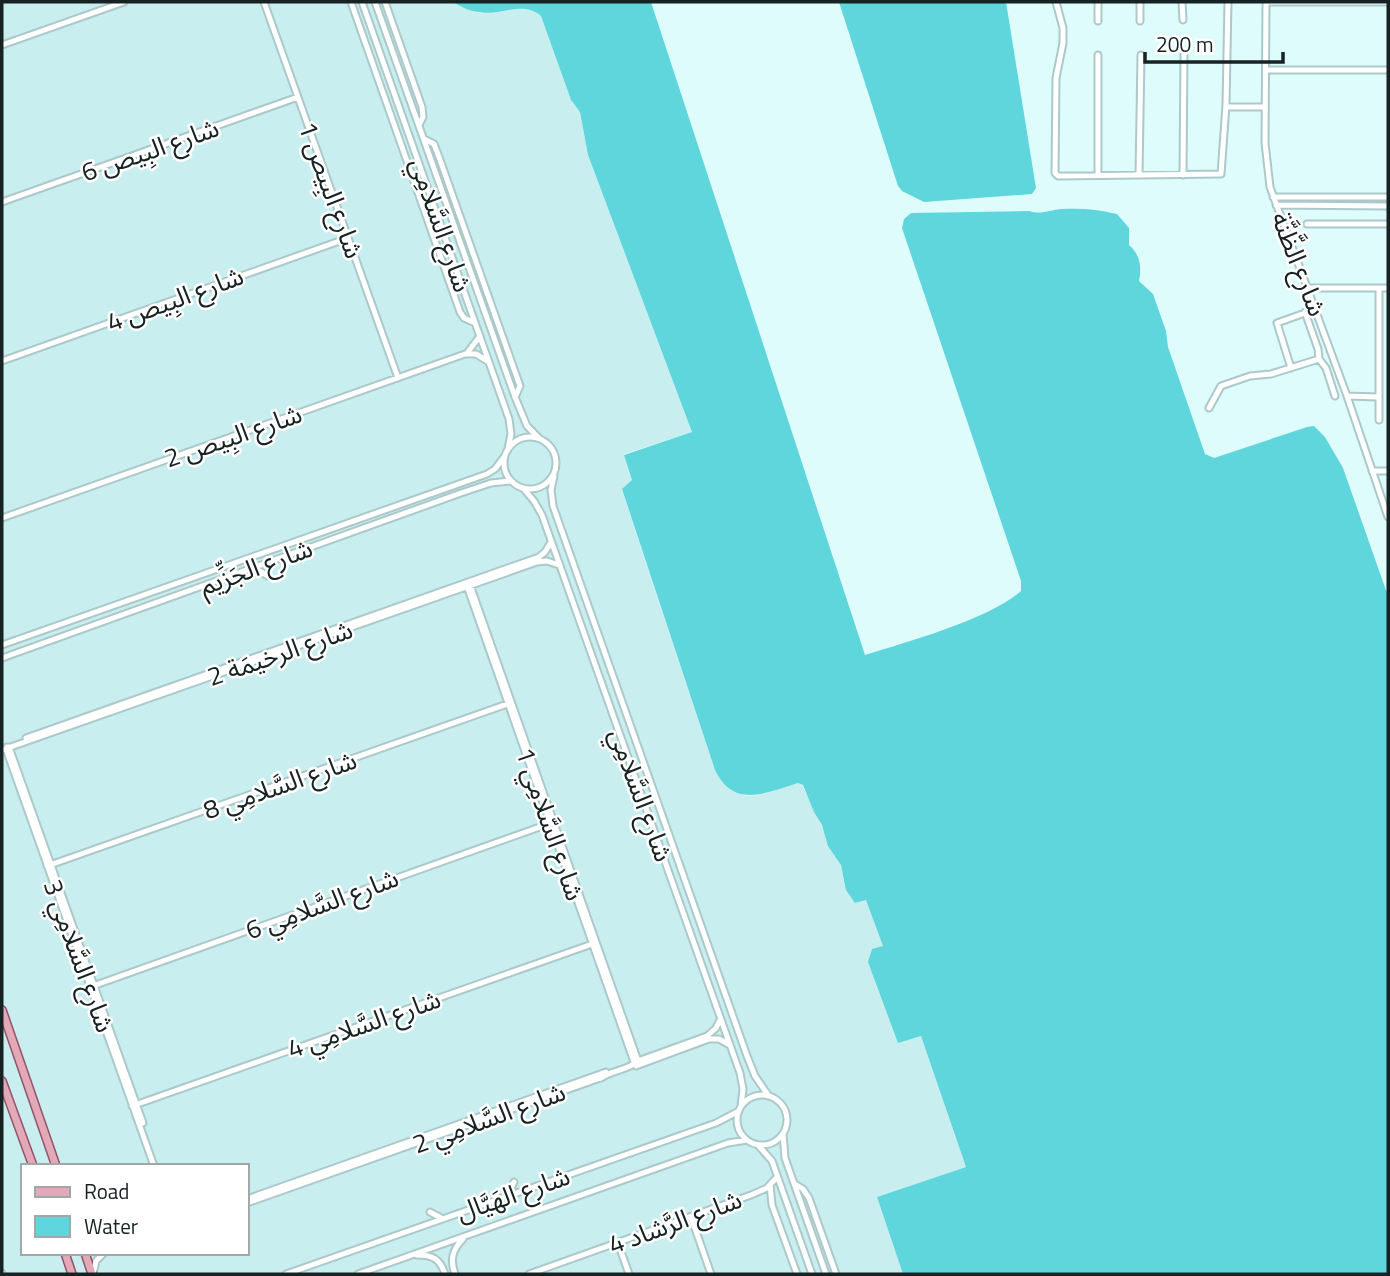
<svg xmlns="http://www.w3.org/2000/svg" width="1390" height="1276" font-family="'Titillium Web','Noto Sans Arabic',sans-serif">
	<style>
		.built { fill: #c9eef0; fill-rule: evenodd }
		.water { fill: #5fd6dc }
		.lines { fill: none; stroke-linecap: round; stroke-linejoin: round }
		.minor-casing { stroke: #acc9ca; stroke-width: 9 }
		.major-casing { stroke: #915466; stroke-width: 10 }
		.minor { stroke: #fff; stroke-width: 5 }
		.major { stroke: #e4a9b9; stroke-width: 7 }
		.labels { text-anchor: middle; stroke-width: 5; stroke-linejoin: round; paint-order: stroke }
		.street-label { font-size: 26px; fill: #172222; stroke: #fff }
	</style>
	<rect width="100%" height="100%" fill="#dffcfd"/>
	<path class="built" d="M 2,2 L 453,2 L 464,8 L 480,13 L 524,5 L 531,7 L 541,16 L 571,100 L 580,112 L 588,155 L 692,432 L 624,454 L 632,480 L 622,490 L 715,770 L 745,796 L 757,795 L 798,783 L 802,785 L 841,865 L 855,903 L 866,899 L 883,946 L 898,1042 L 921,1035 L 966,1167 L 877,1197 L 903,1274 L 2,1274 ZM 23,1166 L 247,1166 L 247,1253 L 23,1253 Z"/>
	<path class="water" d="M 453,2 L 651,2 L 865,655 C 907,642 990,619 1021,591 L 1021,581 L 902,228 L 904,219 L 911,213 L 1029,211 C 1042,215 1049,210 1062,209 C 1080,208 1099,209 1117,214 L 1129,228 L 1129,245 C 1140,254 1142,268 1139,281 L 1153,294 L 1166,331 L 1168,347 L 1205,454 L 1214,458 L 1307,427 L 1314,426 L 1325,437 L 1343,468 L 1388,596 L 1388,1274 L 903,1274 L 877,1197 L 966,1167 L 921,1036 L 898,1043 L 868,962 L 872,949 L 883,946 L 866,900 L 855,903 L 846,890 L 841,865 L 828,846 L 822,825 L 814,812 L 803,785 L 798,783 C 765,793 734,809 715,770 L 622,489 L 632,480 L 624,455 L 692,432 L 588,155 L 580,112 L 571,100 L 541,16 C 523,0 501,16 479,12 C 469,11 461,7 453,2 Z
		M 839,2 L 1006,2 L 1036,188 L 1032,194 L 924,202 L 902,191 L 898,186 Z"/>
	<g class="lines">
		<defs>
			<path id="minor" d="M 264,2 L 398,378
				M 351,2 L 460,312 L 464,318 L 475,323
				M 362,2 L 509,419 L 511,434 L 508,449
				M 375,2 L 515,397 L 527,426 L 539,438
				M 385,2 L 422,107 L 423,117 L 419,125
				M 1056,2 L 1063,28 L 1063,43 L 1056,78 L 1055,173 L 1058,176 L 1221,174 L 1226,105 L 1228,2
				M 1098,2 L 1098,21
				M 1140,2 L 1140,21
				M 1182,2 L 1183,20
				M 1266,2 L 1265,143 L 1270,187 L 1347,396 L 1388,517
				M 1266,2 L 1388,2
				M 2,45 L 124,2
				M 1266,70 L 1388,70
				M 1226,107 L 1265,107
				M 424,139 L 434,144 L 439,157 L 520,386 L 515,397
				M 1098,175 L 1098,55
				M 1139,175 L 1141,55
				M 1183,175 L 1184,54
				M 1273,197 L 1388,197
				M 2,202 L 298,97
				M 1276,205 L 1388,206
				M 1307,224 L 1388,224
				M 1308,288 L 1388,288
				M 1379,288 L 1379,420
				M 1305,312 L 1318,349 L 1319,359 L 1326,368 L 1335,396
				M 468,352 L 480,336
				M 2,361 L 348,238
				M 1291,368 L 1277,323 L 1316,309
				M 1347,396 L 1379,397
				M 1209,408 L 1221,386 L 1250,376 L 1271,374 L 1319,359
				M504 463a26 26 0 1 1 52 0a26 26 0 1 1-52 0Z
				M 1372,471 L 1388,471
				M 554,476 L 551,490 L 553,506 L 747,1056 L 755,1076 L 768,1095
				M 523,488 L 534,501 L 542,515 L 740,1073 L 743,1089 L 741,1106
				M 2,518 L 465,354 L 476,354 L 489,362
				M 254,568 L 268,576
				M 470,585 L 638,1061 C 629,1070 612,1070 601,1078
				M 467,586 L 634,1062 L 638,1065
				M 2,645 L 487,474 L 495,469 L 504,457
				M 2,658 L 461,493 L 491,483 L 511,481
				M 26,738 L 539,557 L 545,552 L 551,542
				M 7,747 L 6,749 L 154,1166
				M 9,747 L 143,1123
				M 2,750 L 537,562 L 547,561 L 559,565
				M 47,866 L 510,703
				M 90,987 L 551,823
				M 635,1062 L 707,1036 L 716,1028 L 720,1020
				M 636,1066 L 709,1039 L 719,1039 L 728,1044
				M737 1120a25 25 0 1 1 50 0a25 25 0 1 1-50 0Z
				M 132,1106 L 595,943
				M 783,1134 L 785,1158 L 826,1274
				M 758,1145 L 772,1161 L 812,1274
				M 795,1184 L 803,1189 L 809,1198 L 836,1274
				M 770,1185 L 772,1205 L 797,1274
				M 507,1197 L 514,1182
				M 247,1199 L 606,1072
				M 247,1203 L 603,1077
				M 430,1212 L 443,1219
				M 691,1217 L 711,1274
				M 618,1243 L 629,1274
				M 417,1255 C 433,1255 440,1259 445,1274
				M 2,1273 L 2,1274
				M 93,1274 L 96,1261 L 104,1253
				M 286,1274 L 716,1123 L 739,1111
				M 358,1274 L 728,1143 L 747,1140
				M 455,1274 C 450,1260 452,1250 463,1239
				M 529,1274 L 751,1195 L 767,1188 L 777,1177"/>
			<path id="major" d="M 2,1010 L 56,1166
				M 2,1081 L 33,1166
				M 65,1253 L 72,1274
				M 85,1253 L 92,1274"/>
		</defs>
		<use href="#minor" class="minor-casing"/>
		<use href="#major" class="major-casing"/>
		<use href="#minor" class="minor"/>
		<use href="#major" class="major"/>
	</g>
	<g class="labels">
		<g class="street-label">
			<text transform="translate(150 150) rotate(-19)" y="9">شارع البِيص 6</text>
			<text transform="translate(331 190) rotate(70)" y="9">شارع البِيص 1</text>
			<text transform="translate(441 225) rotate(71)" y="9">شارع السَّلامِي</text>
			<text transform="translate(1299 264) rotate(69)" y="9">شارع الظَّنَّة</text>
			<text transform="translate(175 299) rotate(-20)" y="9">شارع البِيص 4</text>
			<text transform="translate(233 436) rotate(-19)" y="9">شارع البِيص 2</text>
			<text transform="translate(256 567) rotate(-20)" y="9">شارع الجَزِّيم</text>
			<text transform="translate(280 653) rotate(-19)" y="9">شارع الرخيمَة 2</text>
			<text transform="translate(280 785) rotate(-19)" y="9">شارع السَّلامِي 8</text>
			<text transform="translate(641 795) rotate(70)" y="9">شارع السَّلامِي</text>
			<text transform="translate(550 824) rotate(71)" y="9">شارع السَّلامِي 1</text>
			<text transform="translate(322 904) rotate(-20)" y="9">شارع السَّلامِي 6</text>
			<text transform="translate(79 956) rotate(70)" y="9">شارع السَّلامِي 3</text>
			<text transform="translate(364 1024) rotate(-19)" y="9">شارع السَّلامِي 4</text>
			<text transform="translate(489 1118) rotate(-20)" y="9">شارع السَّلامِي 2</text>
			<text transform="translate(513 1194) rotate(-19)" y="9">شارع الهَيَّال</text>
			<text transform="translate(675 1222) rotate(-20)" y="9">شارع الرَّشاد 4</text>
		</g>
	</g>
	<rect width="1390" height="1276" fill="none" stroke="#172222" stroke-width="7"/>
	<rect x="21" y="1164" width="228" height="91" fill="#ffffff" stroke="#a2a7a7" stroke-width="2"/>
	<rect x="35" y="1187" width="35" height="10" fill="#e4a9b9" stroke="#a2a7a7" stroke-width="2"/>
	<text x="84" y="1199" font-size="21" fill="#172222">Road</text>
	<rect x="35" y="1216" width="35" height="21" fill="#5fd6dc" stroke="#a2a7a7" stroke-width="2"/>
	<text x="84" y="1234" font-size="21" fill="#172222">Water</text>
	<path d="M1145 52v10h138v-10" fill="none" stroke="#172222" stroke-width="3.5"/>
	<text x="1156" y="52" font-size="21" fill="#172222" stroke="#ffffff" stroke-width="5" paint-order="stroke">200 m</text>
</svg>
